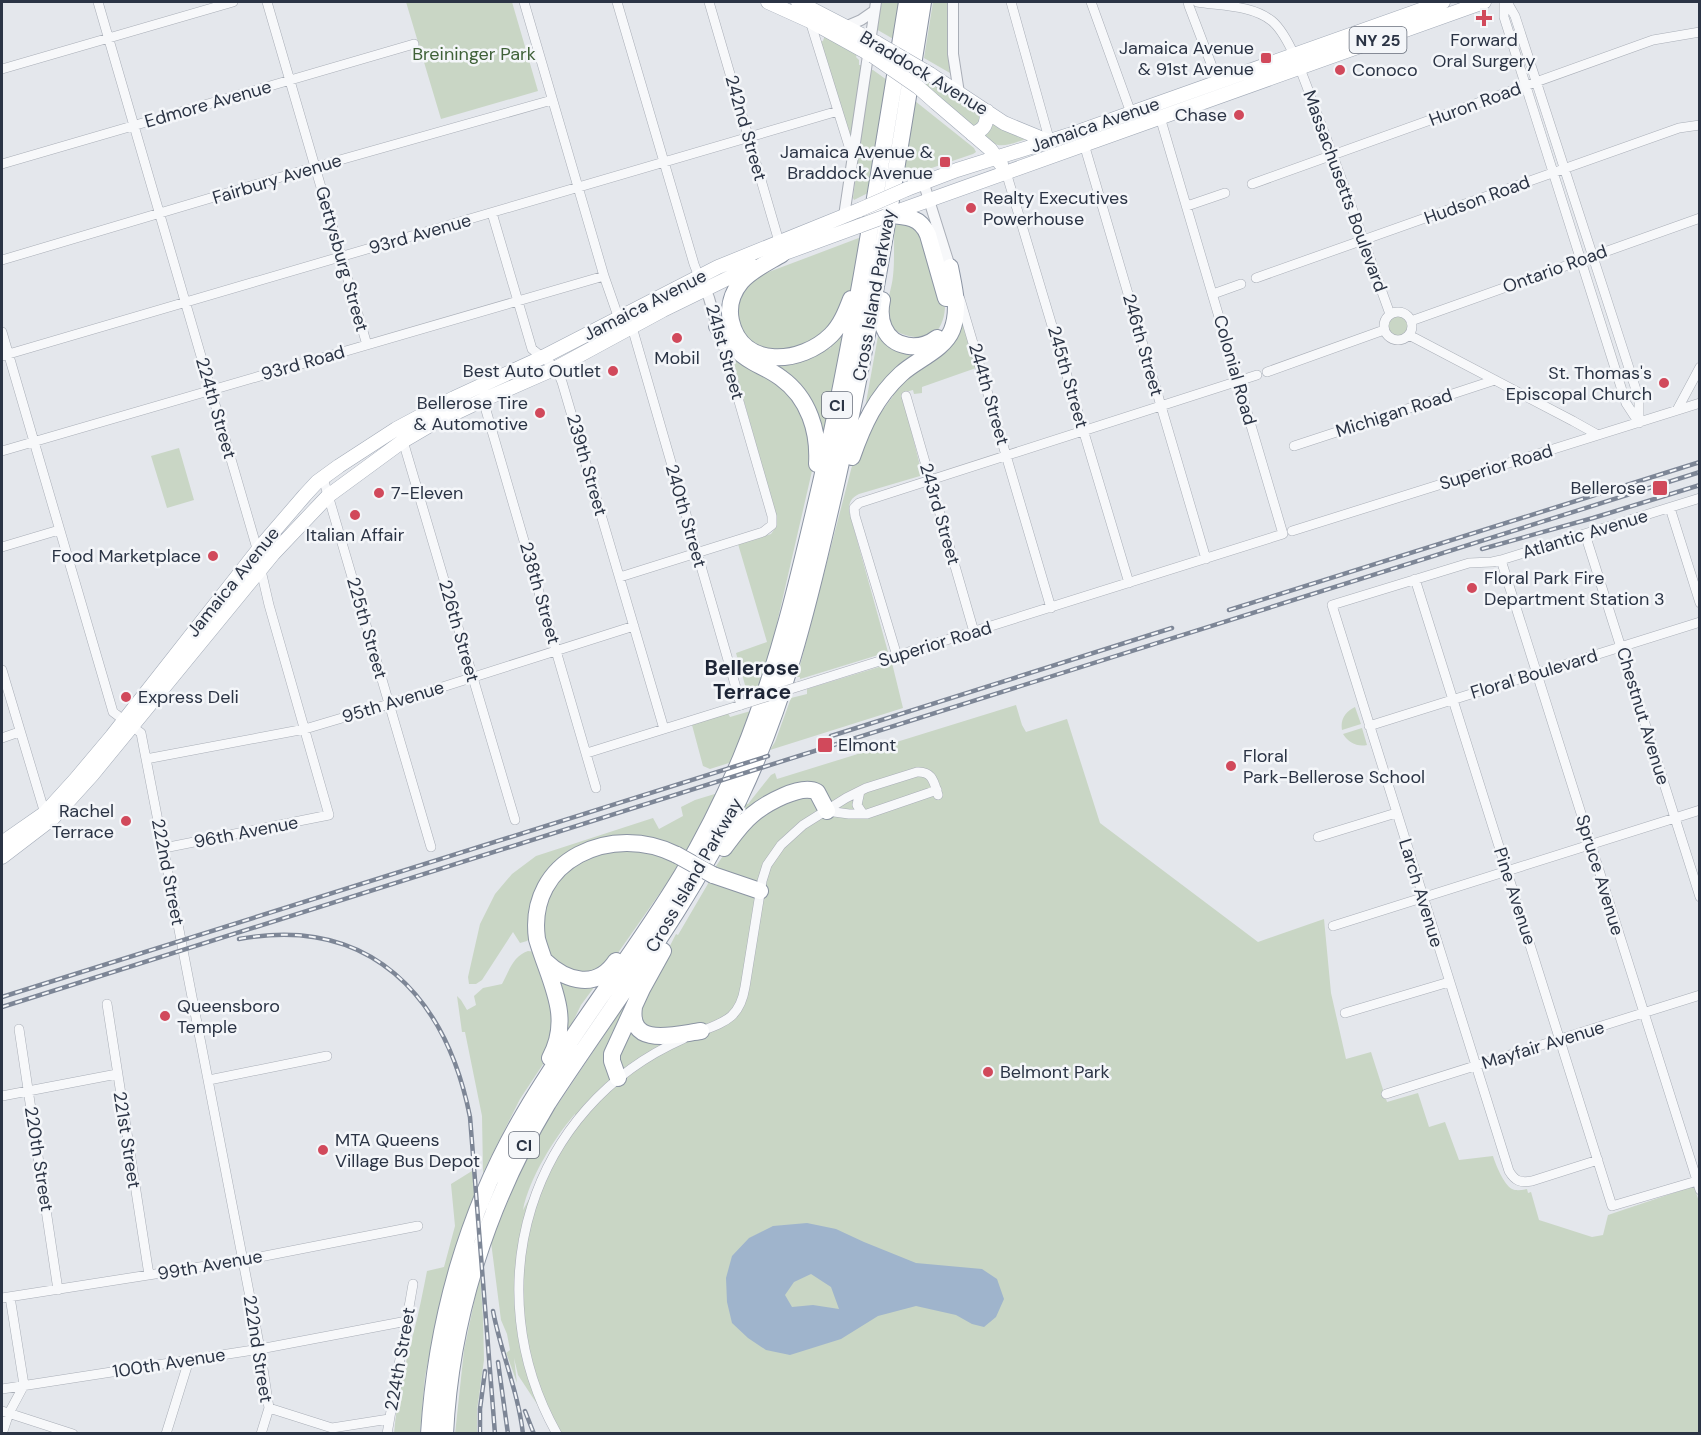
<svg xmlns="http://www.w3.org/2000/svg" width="1701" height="1435" font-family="'DM Sans',sans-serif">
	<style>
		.green { fill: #c9d6c5; fill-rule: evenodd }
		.water { fill: #9fb4cc; fill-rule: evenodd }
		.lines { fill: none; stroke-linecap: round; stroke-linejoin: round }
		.minor-casing { stroke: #a9aeb7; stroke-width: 10 }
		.tertiary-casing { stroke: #a9aeb7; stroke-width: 12 }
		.primary-casing { stroke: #a3abb8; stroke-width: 15 }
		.motorway-casing { stroke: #8b94a3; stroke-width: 18 }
		.minor { stroke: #f7f8fa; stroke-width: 9 }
		.tertiary { stroke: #f7f8fa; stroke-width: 10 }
		.primary { stroke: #fff; stroke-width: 14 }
		.motorway { stroke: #fff; stroke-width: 16 }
		.rail-casing { stroke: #7d8696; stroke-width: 4.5 }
		.rail { stroke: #f4f6f9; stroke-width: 2; stroke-dasharray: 7; stroke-linecap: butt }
		.minor-bridge-casing { stroke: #a9aeb7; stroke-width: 10; stroke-linecap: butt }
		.primary-bridge-casing { stroke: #a3abb8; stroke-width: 15; stroke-linecap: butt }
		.motorway-bridge-casing { stroke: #8b94a3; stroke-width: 18; stroke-linecap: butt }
		.minor-bridge { stroke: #f7f8fa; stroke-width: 9 }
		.primary-bridge { stroke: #fff; stroke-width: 14 }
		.motorway-bridge { stroke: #fff; stroke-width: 16 }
		.poi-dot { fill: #d1495b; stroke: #f4f6f9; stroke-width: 2 }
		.labels { text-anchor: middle; stroke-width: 5; stroke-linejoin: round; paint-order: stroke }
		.shield { fill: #f4f6f9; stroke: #676e7b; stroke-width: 1.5 }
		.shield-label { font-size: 16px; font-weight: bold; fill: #2b3445 }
		.poi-label { font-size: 18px; fill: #2b3445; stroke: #f4f6f9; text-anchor: start }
		.park-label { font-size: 18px; fill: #3f6138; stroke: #f4f6f9 }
		.street-label { font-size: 18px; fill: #2b3445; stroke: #f4f6f9 }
		.quarter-label { font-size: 21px; font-weight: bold; fill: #1d2536; stroke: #f4f6f9 }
	</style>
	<rect width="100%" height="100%" fill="#e4e7ec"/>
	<path class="green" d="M 406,2 L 512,2 L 538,91 L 441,119 Z
		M 882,2 L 901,2 L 895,40 L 876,29 Z
		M 933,2 L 949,2 L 948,32 L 950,73 L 924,58 Z
		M 825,35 L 857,54 L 856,57 L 859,60 L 859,65 L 862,65 L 853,144 L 820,42 L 823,41 Z
		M 870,70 L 873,70 L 887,80 L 870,192 L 854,200 L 853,198 Z
		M 928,77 L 985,118 L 978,128 L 970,127 L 922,86 Z
		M 915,101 L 974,148 L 976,152 L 973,154 L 902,178 Z
		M 994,123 L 1027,139 C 1008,144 999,151 983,137 L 988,133 Z
		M 901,223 L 907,224 L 924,234 L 945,308 C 944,321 940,329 931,338 C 913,338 889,336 887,314 C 886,302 892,288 893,276 C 895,259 893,242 895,225 Z
		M 864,236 L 850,294 L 837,324 L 791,353 L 764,352 L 742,337 L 735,301 L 749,283 L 761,275 Z
		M 961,315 L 976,368 L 922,387 L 922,393 L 914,394 L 913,390 L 902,393 L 922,474 L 920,476 L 859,494 C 851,498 849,502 849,511 L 888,652 L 800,679 L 800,677 L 797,677 L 853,462 L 871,426 L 893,396 L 892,391 Z
		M1388 326a10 10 0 1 1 20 0a10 10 0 1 1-20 0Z
		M 880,325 L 916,352 L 865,408 Z
		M 834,336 L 843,337 L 821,456 L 816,418 L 776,369 L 776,362 L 831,348 L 828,343 Z
		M 730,351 L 796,398 L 815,458 L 762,688 C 755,690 750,692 745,685 L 736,653 L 767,642 L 738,544 L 771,534 L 776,527 L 777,520 Z
		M 179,448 L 194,500 L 167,508 L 151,456 Z
		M 892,663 L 903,708 L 770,750 L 775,742 L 791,698 L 807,694 L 807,689 Z
		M 1016,705 L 1022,725 L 1026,732 L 1067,719 L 1100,823 L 1258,942 L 1324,919 L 1331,993 L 1346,1059 L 1371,1052 L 1387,1102 L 1418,1093 L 1429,1127 L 1445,1122 L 1459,1160 L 1493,1156 C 1495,1163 1504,1185 1512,1189 C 1516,1191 1522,1190 1527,1189 L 1528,1193 L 1531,1192 L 1539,1220 L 1592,1237 L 1603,1235 L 1608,1215 L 1694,1186 L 1700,1205 L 1699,1433 L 556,1433 L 518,1375 L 514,1358 L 517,1383 C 513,1372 510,1363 506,1353 L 510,1350 L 507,1334 L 501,1320 L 491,1242 L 522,1167 L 548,1119 L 619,1013 L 623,1004 L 655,975 L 676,934 L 678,935 L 716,870 L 714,869 L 727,850 L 734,827 L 745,803 L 748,804 L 771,775 L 775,773 L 777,779 ZM 575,1114 L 575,1115 L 523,1210 C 529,1179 554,1138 575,1114 Z
		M 1355,707 L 1361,724 L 1342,730 C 1340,719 1346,711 1355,707 Z
		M 754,710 L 732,762 L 710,769 L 703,766 L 692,725 L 728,713 L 730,717 Z
		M 1362,728 L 1367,745 C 1357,747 1349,743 1343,734 Z
		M 718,793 L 681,863 L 613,960 C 610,964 607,968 603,970 C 595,976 582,978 573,974 C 530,958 535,902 562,873 C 572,862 588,855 602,851 C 628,844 654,847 678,861 L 684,851 L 672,844 L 670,846 L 641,838 L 613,838 L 583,847 L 558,864 L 541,887 L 533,915 L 531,936 L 527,941 L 520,943 L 513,932 L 482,980 L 476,984 L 469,984 L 468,977 L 480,924 L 495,894 L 512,874 L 536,856 L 653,818 L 659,829 L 683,816 L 681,807 L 695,800 Z
		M 528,951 L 536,952 L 557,1016 L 551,1052 L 520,1099 L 483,1173 L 482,1116 L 465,1032 L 462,1032 L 457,996 L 461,1000 L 467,1010 L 476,1005 L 474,996 L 483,988 L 502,984 C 509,971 513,956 528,951 Z
		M 554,976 L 595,986 L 581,1005 L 563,1042 Z
		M 472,1171 L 475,1201 L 462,1233 L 435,1325 L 425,1377 L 420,1433 L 394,1434 C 397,1398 405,1365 414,1331 C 419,1312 423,1291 427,1271 L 444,1267 L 455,1226 L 451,1184 Z
		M 480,1274 L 483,1318 L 484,1360 L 477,1410 L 477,1433 L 455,1434 L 464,1350 Z"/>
	<path class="water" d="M 807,1223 L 836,1229 L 864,1242 L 916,1263 L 982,1269 L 997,1279 L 1004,1299 L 996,1317 L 984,1327 L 972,1324 L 956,1315 L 916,1306 L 878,1316 L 841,1339 L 790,1355 L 766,1350 L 748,1338 L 732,1323 L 727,1302 L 726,1278 L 732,1256 L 749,1238 L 773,1226 ZM 811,1274 L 831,1287 L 839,1309 L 813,1305 L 792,1307 L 785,1295 L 794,1282 Z"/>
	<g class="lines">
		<defs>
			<path id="minor" d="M 98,2 L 258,552
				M 267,2 L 367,345
				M 524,2 L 604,276 L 619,319
				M 617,2 L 694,264 L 699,277
				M 709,2 L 780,245
				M 1011,2 L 1050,142
				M 1091,2 L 1131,113
				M 1188,2 L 1189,6 L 1218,82
				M 1197,2 C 1221,6 1252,5 1272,21 C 1290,36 1306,84 1314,106 C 1341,175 1365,245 1390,314
				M 1504,2 L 1504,17 L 1626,403 L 1639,423 L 1639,399 L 1515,16 L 1507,2
				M 810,21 L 852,156
				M 2,69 L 233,2
				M 1084,144 L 1206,559
				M 2,164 L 414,44
				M 1006,172 L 1129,583
				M 1252,184 L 1653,40 L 1700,32
				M 1187,206 L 1225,193
				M 492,213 L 532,349 L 556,368 L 562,382 L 664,729
				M 2,260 L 315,167 L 552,100
				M 1256,278 L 1679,128 L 1700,125
				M 1213,294 L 1241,284
				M 960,299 L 1051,608
				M1384 326a14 14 0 1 1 28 0a14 14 0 1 1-28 0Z
				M 1411,321 L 1700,218
				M 2,332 L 113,712 L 141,733 L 260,1349 L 269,1408 L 261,1434
				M 1409,335 L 1573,421 L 1598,435
				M 2,356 L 838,111
				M 1267,372 L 1384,330
				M 906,396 L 974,632
				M 483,400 L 596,788
				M 1677,410 L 1700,367
				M 403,441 L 515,820
				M 1294,446 L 1495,380
				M 2,451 L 604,276
				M 323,478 L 431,847
				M 1670,508 L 1700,603
				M 1292,531 L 1700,403
				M 1585,534 L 1700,897
				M 2,547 L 59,530
				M 1501,560 L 1700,1190
				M 620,577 L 763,532 L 772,525 L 772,516 L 721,339
				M 1415,579 L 1612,1206 L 1700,1180
				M 897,656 L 855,516 L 854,508 L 859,503 L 1257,375
				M 2,670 L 46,817
				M 797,687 L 1283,534 L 1160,117
				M 1369,726 L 1700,622
				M 2,738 L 19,732
				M 587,753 L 741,705 L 632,327
				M 146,759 L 305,729 L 389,704 L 634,626
				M 860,791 L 857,805 L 863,814
				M 827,811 L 849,814 L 867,814 L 937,790
				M 1318,837 L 1396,813
				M 164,848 L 329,815 L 269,605 L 260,566
				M 1333,926 L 1700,810
				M 107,1004 L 149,1275
				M 1345,1013 L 1449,982
				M 19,1029 L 58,1290
				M 699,1032 C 725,1022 740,1018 745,987 L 762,881 L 767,865 L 781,845 L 803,825 L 846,798 L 866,788 L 917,772 C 933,771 934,783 938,795
				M 209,1080 L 327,1056
				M 1386,1094 L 1700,995
				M 2,1096 L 117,1074
				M 1598,1160 L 1532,1181 C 1520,1183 1515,1181 1509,1171 L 1332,605 L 1469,563 L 1492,562 L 1501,560 L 1700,498
				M 2,1298 L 244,1260 L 418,1226
				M 2,1389 L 260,1349 L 407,1321
				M 269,1408 L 332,1428 L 389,1419
				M 2,1411 L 73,1434
				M 2,1434 L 9,1413 L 24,1385 L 10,1297
				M 166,1434 L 189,1360
				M 387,1434 L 413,1284
				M 557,1434 C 475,1288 529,1107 683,1039"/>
			<path id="tertiary" d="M 953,2 L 953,54 L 959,93
				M 847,26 L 861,20 L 874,11
				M 923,181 L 950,267
				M 844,216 L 876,2
				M 703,284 L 709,298 L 717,326"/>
			<path id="primary" d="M 768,2 L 810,21 L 873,56
				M 798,2 L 877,43
				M 930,74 L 1004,123 L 1050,142
				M 935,102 L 990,149 L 1001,164
				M 972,134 C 985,130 987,124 987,111
				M 907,189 L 957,170 L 1069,135 L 1443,2
				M 890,214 L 1484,2
				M 774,257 L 859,226
				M 2,843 L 45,813 L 75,780 L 112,736 L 262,545 L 305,495 L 317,482 L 339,466 L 396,429 L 454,398 L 543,357 L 718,267 L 859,210
				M 2,857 L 53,818 L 92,775 L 273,554 L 328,496 L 403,441 L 432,424 L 483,400 L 556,368 L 663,310 L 753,266"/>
			<path id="motorway" d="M 889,215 C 906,216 921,217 928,235 L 946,298
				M 782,254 C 769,262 751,270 741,282 C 732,293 728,307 731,321 C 742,370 802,364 831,335 C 841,325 846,312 851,299
				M 882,300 C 880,309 880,319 884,328 C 893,349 920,351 937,338
				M 717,326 C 727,341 737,353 753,362 C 762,367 772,371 781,378 C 809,398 819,432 817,464
				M 852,457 C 863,425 876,397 901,374 C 916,360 944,350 952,330 C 960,309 954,288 950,267
				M 724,848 C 733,836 741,824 752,815 C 765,804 801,783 817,792 L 827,811
				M 713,875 L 760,891
				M 545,961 C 567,982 597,990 616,961
				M 634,1007 C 628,1049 677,1034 701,1031
				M 550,1058 C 573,1016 549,981 537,939 C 526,859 613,822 677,855
				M 618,1078 L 612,1061 L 612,1054 L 642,989 L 663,951
				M 429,1434 C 436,1321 467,1210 525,1112 C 573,1030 633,956 682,875 C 704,838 724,798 741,758 C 778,668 800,573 822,478 C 857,320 881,161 907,2
				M 445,1434 C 451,1316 488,1203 548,1103 C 614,1002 689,906 740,797 C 783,707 807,611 829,515 C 869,345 896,173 923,2"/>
		</defs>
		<use href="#minor" class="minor-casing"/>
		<use href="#tertiary" class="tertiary-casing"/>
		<use href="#primary" class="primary-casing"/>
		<use href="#motorway" class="motorway-casing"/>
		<use href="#minor" class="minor"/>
		<use href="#tertiary" class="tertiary"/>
		<use href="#primary" class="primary"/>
		<use href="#motorway" class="motorway"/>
		<defs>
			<path id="rail" d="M 1482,549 L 1593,518 L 1700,485
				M 1229,610 L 1700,462
				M 831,736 L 1172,628
				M 239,939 C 370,915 446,996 470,1117 L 495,1434
				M 2,997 L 768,756
				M 2,1007 L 1700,472
				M 493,1311 C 501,1353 518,1391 523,1434
				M 498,1362 L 508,1434
				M 525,1411 L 534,1434
				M 480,1434 L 480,1409 L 485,1371"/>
		</defs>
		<use href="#rail" class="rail-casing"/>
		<use href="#rail" class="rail"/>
		<defs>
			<path id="minor-bridge" d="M 741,705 L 797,687"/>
			<path id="primary-bridge" d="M 877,43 L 930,74
				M 873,56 L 918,87 L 935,102
				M 859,210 L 907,189
				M 859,226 L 889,215"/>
			<path id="motorway-bridge" d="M 677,855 L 713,875"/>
		</defs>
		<use href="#minor-bridge" class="minor-bridge-casing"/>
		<use href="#primary-bridge" class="primary-bridge-casing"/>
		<use href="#motorway-bridge" class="motorway-bridge-casing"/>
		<use href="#minor-bridge" class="minor-bridge"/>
		<use href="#primary-bridge" class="primary-bridge"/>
		<use href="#motorway-bridge" class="motorway-bridge"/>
	</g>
	<g class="poi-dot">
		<path d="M1481 9h6v6h6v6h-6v6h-6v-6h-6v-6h6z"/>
		<rect x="1260" y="52" width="12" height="12" rx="3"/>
		<circle cx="1340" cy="70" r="6"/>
		<circle cx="1239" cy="115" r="6"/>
		<rect x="939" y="156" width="12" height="12" rx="3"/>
		<circle cx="971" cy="208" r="6"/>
		<circle cx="677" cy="338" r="6"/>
		<circle cx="613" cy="371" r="6"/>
		<circle cx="1664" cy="383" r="6"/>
		<circle cx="540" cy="413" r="6"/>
		<rect x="1652" y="480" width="16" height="16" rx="3"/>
		<circle cx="379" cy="493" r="6"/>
		<circle cx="355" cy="515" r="6"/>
		<circle cx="213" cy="556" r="6"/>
		<circle cx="1472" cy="588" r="6"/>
		<circle cx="126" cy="697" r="6"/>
		<rect x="817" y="737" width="16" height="16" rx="3"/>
		<circle cx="1231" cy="766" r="6"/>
		<circle cx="126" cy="821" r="6"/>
		<circle cx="165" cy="1016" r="6"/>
		<circle cx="988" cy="1072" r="6"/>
		<circle cx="323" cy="1150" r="6"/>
	</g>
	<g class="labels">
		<g class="shield">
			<rect x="1349.5" y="27" width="57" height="26" rx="4.5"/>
			<rect x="822" y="392" width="30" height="26" rx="4.5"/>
			<rect x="509" y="1132" width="30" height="26" rx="4.5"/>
		</g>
		<g class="shield-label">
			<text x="1378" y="46">NY 25</text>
			<text x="837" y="411">CI</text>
			<text x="524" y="1151">CI</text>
		</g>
		<g class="poi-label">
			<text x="1484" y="46" text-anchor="middle">Forward<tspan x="1484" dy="21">Oral Surgery</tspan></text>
			<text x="1254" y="54" text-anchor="end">Jamaica Avenue<tspan x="1254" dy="21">&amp; 91st Avenue</tspan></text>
			<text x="1352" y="76">Conoco</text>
			<text x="1227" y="121" text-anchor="end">Chase</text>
			<text x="933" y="158" text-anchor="end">Jamaica Avenue &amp;<tspan x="933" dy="21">Braddock Avenue</tspan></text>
			<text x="983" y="204">Realty Executives<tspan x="983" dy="21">Powerhouse</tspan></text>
			<text x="677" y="364" text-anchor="middle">Mobil</text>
			<text x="601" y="377" text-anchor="end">Best Auto Outlet</text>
			<text x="1652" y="379" text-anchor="end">St. Thomas's<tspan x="1652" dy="21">Episcopal Church</tspan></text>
			<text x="528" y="409" text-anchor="end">Bellerose Tire<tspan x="528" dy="21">&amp; Automotive</tspan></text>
			<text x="1646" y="494" text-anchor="end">Bellerose</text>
			<text x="391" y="499">7-Eleven</text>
			<text x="355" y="541" text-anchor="middle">Italian Affair</text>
			<text x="201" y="562" text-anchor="end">Food Marketplace</text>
			<text x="1484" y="584">Floral Park Fire<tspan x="1484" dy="21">Department Station 3</tspan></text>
			<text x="138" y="703">Express Deli</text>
			<text x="838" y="751">Elmont</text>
			<text x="1243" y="762">Floral<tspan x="1243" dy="21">Park-Bellerose School</tspan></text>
			<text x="114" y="817" text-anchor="end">Rachel<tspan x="114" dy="21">Terrace</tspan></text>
			<text x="177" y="1012">Queensboro<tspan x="177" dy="21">Temple</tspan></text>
			<text x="1000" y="1078">Belmont Park</text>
			<text x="335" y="1146">MTA Queens<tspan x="335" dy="21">Village Bus Depot</tspan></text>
		</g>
		<g class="park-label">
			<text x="474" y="60">Breininger Park</text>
		</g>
		<g class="street-label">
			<text transform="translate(924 73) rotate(31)" y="6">Braddock Avenue</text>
			<text transform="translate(208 104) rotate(-16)" y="6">Edmore Avenue</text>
			<text transform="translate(1475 104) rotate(-20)" y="6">Huron Road</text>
			<text transform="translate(1095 125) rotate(-19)" y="6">Jamaica Avenue</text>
			<text transform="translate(746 128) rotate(74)" y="6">242nd Street</text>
			<text transform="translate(277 179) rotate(-17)" y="6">Fairbury Avenue</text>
			<text transform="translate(1345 191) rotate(70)" y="6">Massachusetts Boulevard</text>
			<text transform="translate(1477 200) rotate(-20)" y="6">Hudson Road</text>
			<text transform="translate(420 234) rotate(-16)" y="6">93rd Avenue</text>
			<text transform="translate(342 259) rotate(74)" y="6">Gettysburg Street</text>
			<text transform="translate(1555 269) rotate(-20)" y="6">Ontario Road</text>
			<text transform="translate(874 295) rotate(-80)" y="6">Cross Island Parkway</text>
			<text transform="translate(645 305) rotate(-27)" y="6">Jamaica Avenue</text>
			<text transform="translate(1143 345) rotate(74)" y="6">246th Street</text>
			<text transform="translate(725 352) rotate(74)" y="6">241st Street</text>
			<text transform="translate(303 363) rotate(-16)" y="6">93rd Road</text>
			<text transform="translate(1235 370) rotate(74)" y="6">Colonial Road</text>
			<text transform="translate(1068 377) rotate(74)" y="6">245th Street</text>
			<text transform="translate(989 394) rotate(74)" y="6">244th Street</text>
			<text transform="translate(216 408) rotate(74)" y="6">224th Street</text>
			<text transform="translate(1394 413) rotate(-18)" y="6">Michigan Road</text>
			<text transform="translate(587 465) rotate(74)" y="6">239th Street</text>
			<text transform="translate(1496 467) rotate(-17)" y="6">Superior Road</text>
			<text transform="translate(940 514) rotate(74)" y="6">243rd Street</text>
			<text transform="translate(686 516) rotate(74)" y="6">240th Street</text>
			<text transform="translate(1585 534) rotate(-17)" y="6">Atlantic Avenue</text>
			<text transform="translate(233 582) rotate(-51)" y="6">Jamaica Avenue</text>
			<text transform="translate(540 593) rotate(74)" y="6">238th Street</text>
			<text transform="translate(367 628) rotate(74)" y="6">225th Street</text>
			<text transform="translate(459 631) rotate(74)" y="6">226th Street</text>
			<text transform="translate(935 644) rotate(-17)" y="6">Superior Road</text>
			<text transform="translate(1534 674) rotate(-17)" y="6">Floral Boulevard</text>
			<text transform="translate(393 702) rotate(-17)" y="6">95th Avenue</text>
			<text transform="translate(1643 716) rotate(73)" y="6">Chestnut Avenue</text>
			<text transform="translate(246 832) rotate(-11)" y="6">96th Avenue</text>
			<text transform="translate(168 872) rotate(79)" y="6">222nd Street</text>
			<text transform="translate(694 875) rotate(-60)" y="6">Cross Island Parkway</text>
			<text transform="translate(1600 875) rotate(73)" y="6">Spruce Avenue</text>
			<text transform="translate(1421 893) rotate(73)" y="6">Larch Avenue</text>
			<text transform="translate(1515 896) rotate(72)" y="6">Pine Avenue</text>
			<text transform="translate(1543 1045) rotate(-17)" y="6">Mayfair Avenue</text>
			<text transform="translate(127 1140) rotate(81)" y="6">221st Street</text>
			<text transform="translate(39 1159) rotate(81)" y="6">220th Street</text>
			<text transform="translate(210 1265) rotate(-10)" y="6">99th Avenue</text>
			<text transform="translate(258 1349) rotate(81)" y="6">222nd Street</text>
			<text transform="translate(400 1359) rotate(-80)" y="6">224th Street</text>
			<text transform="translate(169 1363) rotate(-9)" y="6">100th Avenue</text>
		</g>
		<g class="quarter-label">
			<text x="752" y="675">Bellerose<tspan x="752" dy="24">Terrace</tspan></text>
		</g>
	</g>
	<rect width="1701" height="1435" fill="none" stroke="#2b3445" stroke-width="6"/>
</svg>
